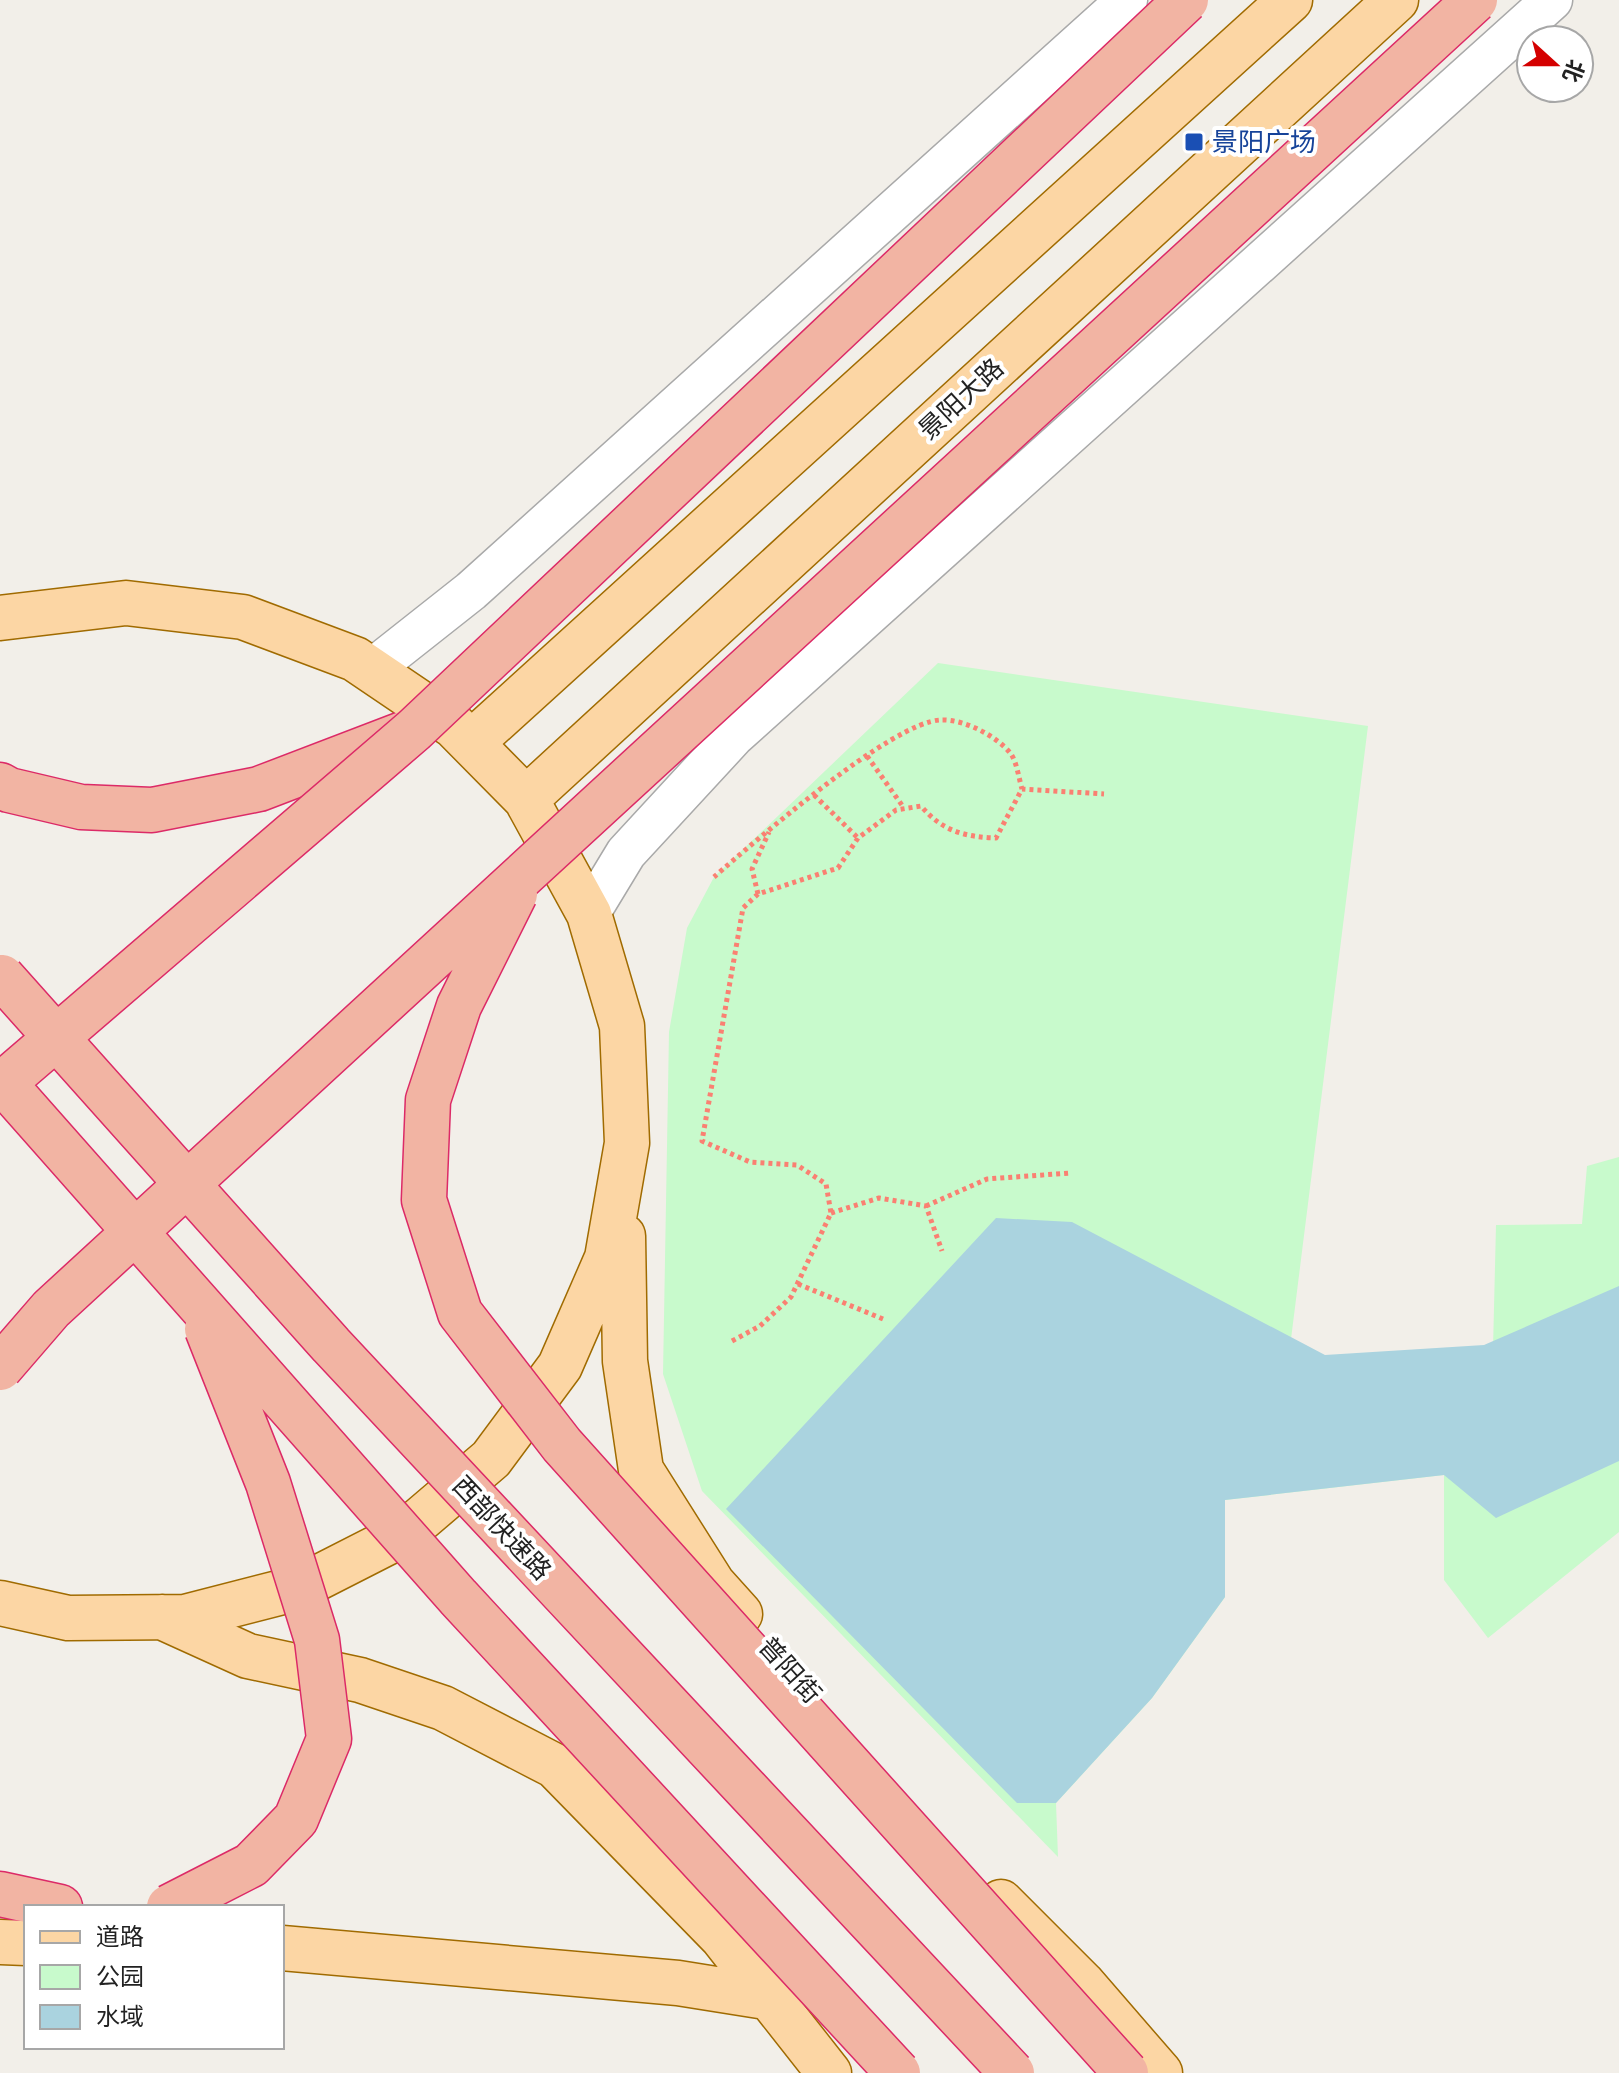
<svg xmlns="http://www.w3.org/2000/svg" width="1619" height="2073" font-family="'Exo 2','Noto Sans SC',sans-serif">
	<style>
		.park { fill: #c8facc }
		.water { fill: #aad3df }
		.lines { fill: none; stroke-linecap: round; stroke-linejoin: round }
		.tertiary-casing { stroke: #a9a9a9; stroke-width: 43 }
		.primary-casing { stroke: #a06b00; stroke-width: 47 }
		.trunk-casing { stroke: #dc2a67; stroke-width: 47 }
		.path { stroke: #fa8072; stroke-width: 5; stroke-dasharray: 4 4; stroke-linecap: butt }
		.tertiary { stroke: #fff; stroke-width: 40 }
		.primary { stroke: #fcd6a4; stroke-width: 44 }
		.trunk { stroke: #f2b4a3; stroke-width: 44 }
		.trunk-bridge-casing { stroke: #dc2a67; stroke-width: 47; stroke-linecap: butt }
		.trunk-bridge { stroke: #f2b4a3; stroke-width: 44 }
		.transit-dot { fill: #1a4fb4; stroke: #fff; stroke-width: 3 }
		.labels { text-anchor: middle; stroke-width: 8; stroke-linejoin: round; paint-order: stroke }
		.transit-label { font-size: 26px; fill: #164399; stroke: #fff; text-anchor: start }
		.street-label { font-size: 26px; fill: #222; stroke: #fff }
	</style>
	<rect width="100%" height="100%" fill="#f2efe9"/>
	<path class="park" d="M 938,663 L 1368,726 L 1289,1355 L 1399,1367 L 1493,1349 L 1496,1225 L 1582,1224 L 1587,1166 L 1619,1157 L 1619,1532 L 1488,1638 L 1444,1580 L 1444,1475 L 1225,1500 L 1225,1597 L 1152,1698 L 1056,1803 L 1058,1857 L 702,1491 L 663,1374 L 669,1032 L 687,928 L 714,877 Z"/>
	<path class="water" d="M 996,1218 L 1072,1222 L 1325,1355 L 1484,1345 L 1619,1286 L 1619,1461 L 1496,1518 L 1444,1475 L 1225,1500 L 1225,1597 L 1152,1698 L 1056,1803 L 1017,1803 L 726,1509 Z"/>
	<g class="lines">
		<defs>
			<path id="tertiary" d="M 371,670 L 471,591 L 1127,0
				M 589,914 L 626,853 L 734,736 L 1552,0"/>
			<path id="primary" d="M 0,618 L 126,603 L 243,617 L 355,659 L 454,726 L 526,799 L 589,914 L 622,1026 L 627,1143 L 607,1258 L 560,1366 L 491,1459 L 402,1535 L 298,1588 L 185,1617 L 68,1618 L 0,1603
				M 471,743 L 1290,0
				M 526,799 L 1396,0
				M 623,1236 L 625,1361 L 641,1470 L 713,1584 L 740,1614
				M 162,1617 L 248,1656 L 360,1680 L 443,1708 L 555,1766 L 722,1937 L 829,2073
				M 1001,1902 L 1082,1983 L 1160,2073
				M 0,1942 L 26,1943
				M 282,1948 L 678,1983 L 766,1997"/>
			<path id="trunk" d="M 0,785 L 9,790 L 81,807 L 152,810 L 259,789 L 408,732
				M 0,1894 L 60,1907"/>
		</defs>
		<use href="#tertiary" class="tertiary-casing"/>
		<use href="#primary" class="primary-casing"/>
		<use href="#trunk" class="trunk-casing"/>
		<path class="path" d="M 867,756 L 904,808
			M 814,795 L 858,838
			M 714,877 C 754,842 893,721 941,720 C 964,719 997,736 1011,754 C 1017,763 1019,779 1022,789
			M 758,894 L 752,869 L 769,832
			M 926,1206 L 987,1179 L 1070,1173
			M 831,1213 L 879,1198 L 926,1206 L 942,1251
			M 798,1284 L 883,1319
			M 732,1341 L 760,1326 L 791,1297 L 831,1213 L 826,1184 L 797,1165 L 750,1162 L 702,1141 L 743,908 L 758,894 L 838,868 L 858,838 L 896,810 L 921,806 C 942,831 965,837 996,838 L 1022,789 L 1104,794"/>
		<use href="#tertiary" class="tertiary"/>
		<use href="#primary" class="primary"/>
		<use href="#trunk" class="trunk"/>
		<defs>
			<path id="trunk-bridge" d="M 515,894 L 459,1006 L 428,1100 L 424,1200 L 460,1313 L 562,1445 L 1126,2073
				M 2,977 L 331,1345 L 1012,2073
				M 0,1079 L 458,1597 L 898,2073
				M 0,1086 L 414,730 L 1186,0
				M 0,1368 L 51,1309 L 1475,0
				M 169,1907 L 251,1865 L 296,1819 L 329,1739 L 317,1640 L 268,1483 L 207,1329"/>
		</defs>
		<use href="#trunk-bridge" class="trunk-bridge-casing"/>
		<use href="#trunk-bridge" class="trunk-bridge"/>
	</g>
	<rect class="transit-dot" x="1184" y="132" width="20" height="20" rx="4"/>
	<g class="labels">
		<g class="transit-label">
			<text x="1212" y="151">景阳广场</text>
		</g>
		<g class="street-label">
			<text transform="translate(961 399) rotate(-43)" y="9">景阳大路</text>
			<text transform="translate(502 1528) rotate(47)" y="9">西部快速路</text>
			<text transform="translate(790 1670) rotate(48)" y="9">普阳街</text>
		</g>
	</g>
	<rect x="24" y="1905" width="260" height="144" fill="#ffffff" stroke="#a7a7a7" stroke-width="2"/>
	<rect x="40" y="1931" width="40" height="12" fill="#fcd6a4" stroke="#a7a7a7" stroke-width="2"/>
	<text x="96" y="1945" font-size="24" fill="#222222">道路</text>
	<rect x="40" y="1965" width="40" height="24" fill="#c8facc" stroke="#a7a7a7" stroke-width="2"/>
	<text x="96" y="1985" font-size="24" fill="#222222">公园</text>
	<rect x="40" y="2005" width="40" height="24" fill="#aad3df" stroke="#a7a7a7" stroke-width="2"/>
	<text x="96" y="2025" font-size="24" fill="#222222">水域</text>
	<g transform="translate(1555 64) rotate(111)"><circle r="38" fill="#ffffff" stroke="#a7a7a7" stroke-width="2"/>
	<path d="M0-6L14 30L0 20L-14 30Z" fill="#d40000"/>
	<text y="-12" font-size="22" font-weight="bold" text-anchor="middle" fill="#222222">北</text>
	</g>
</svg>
